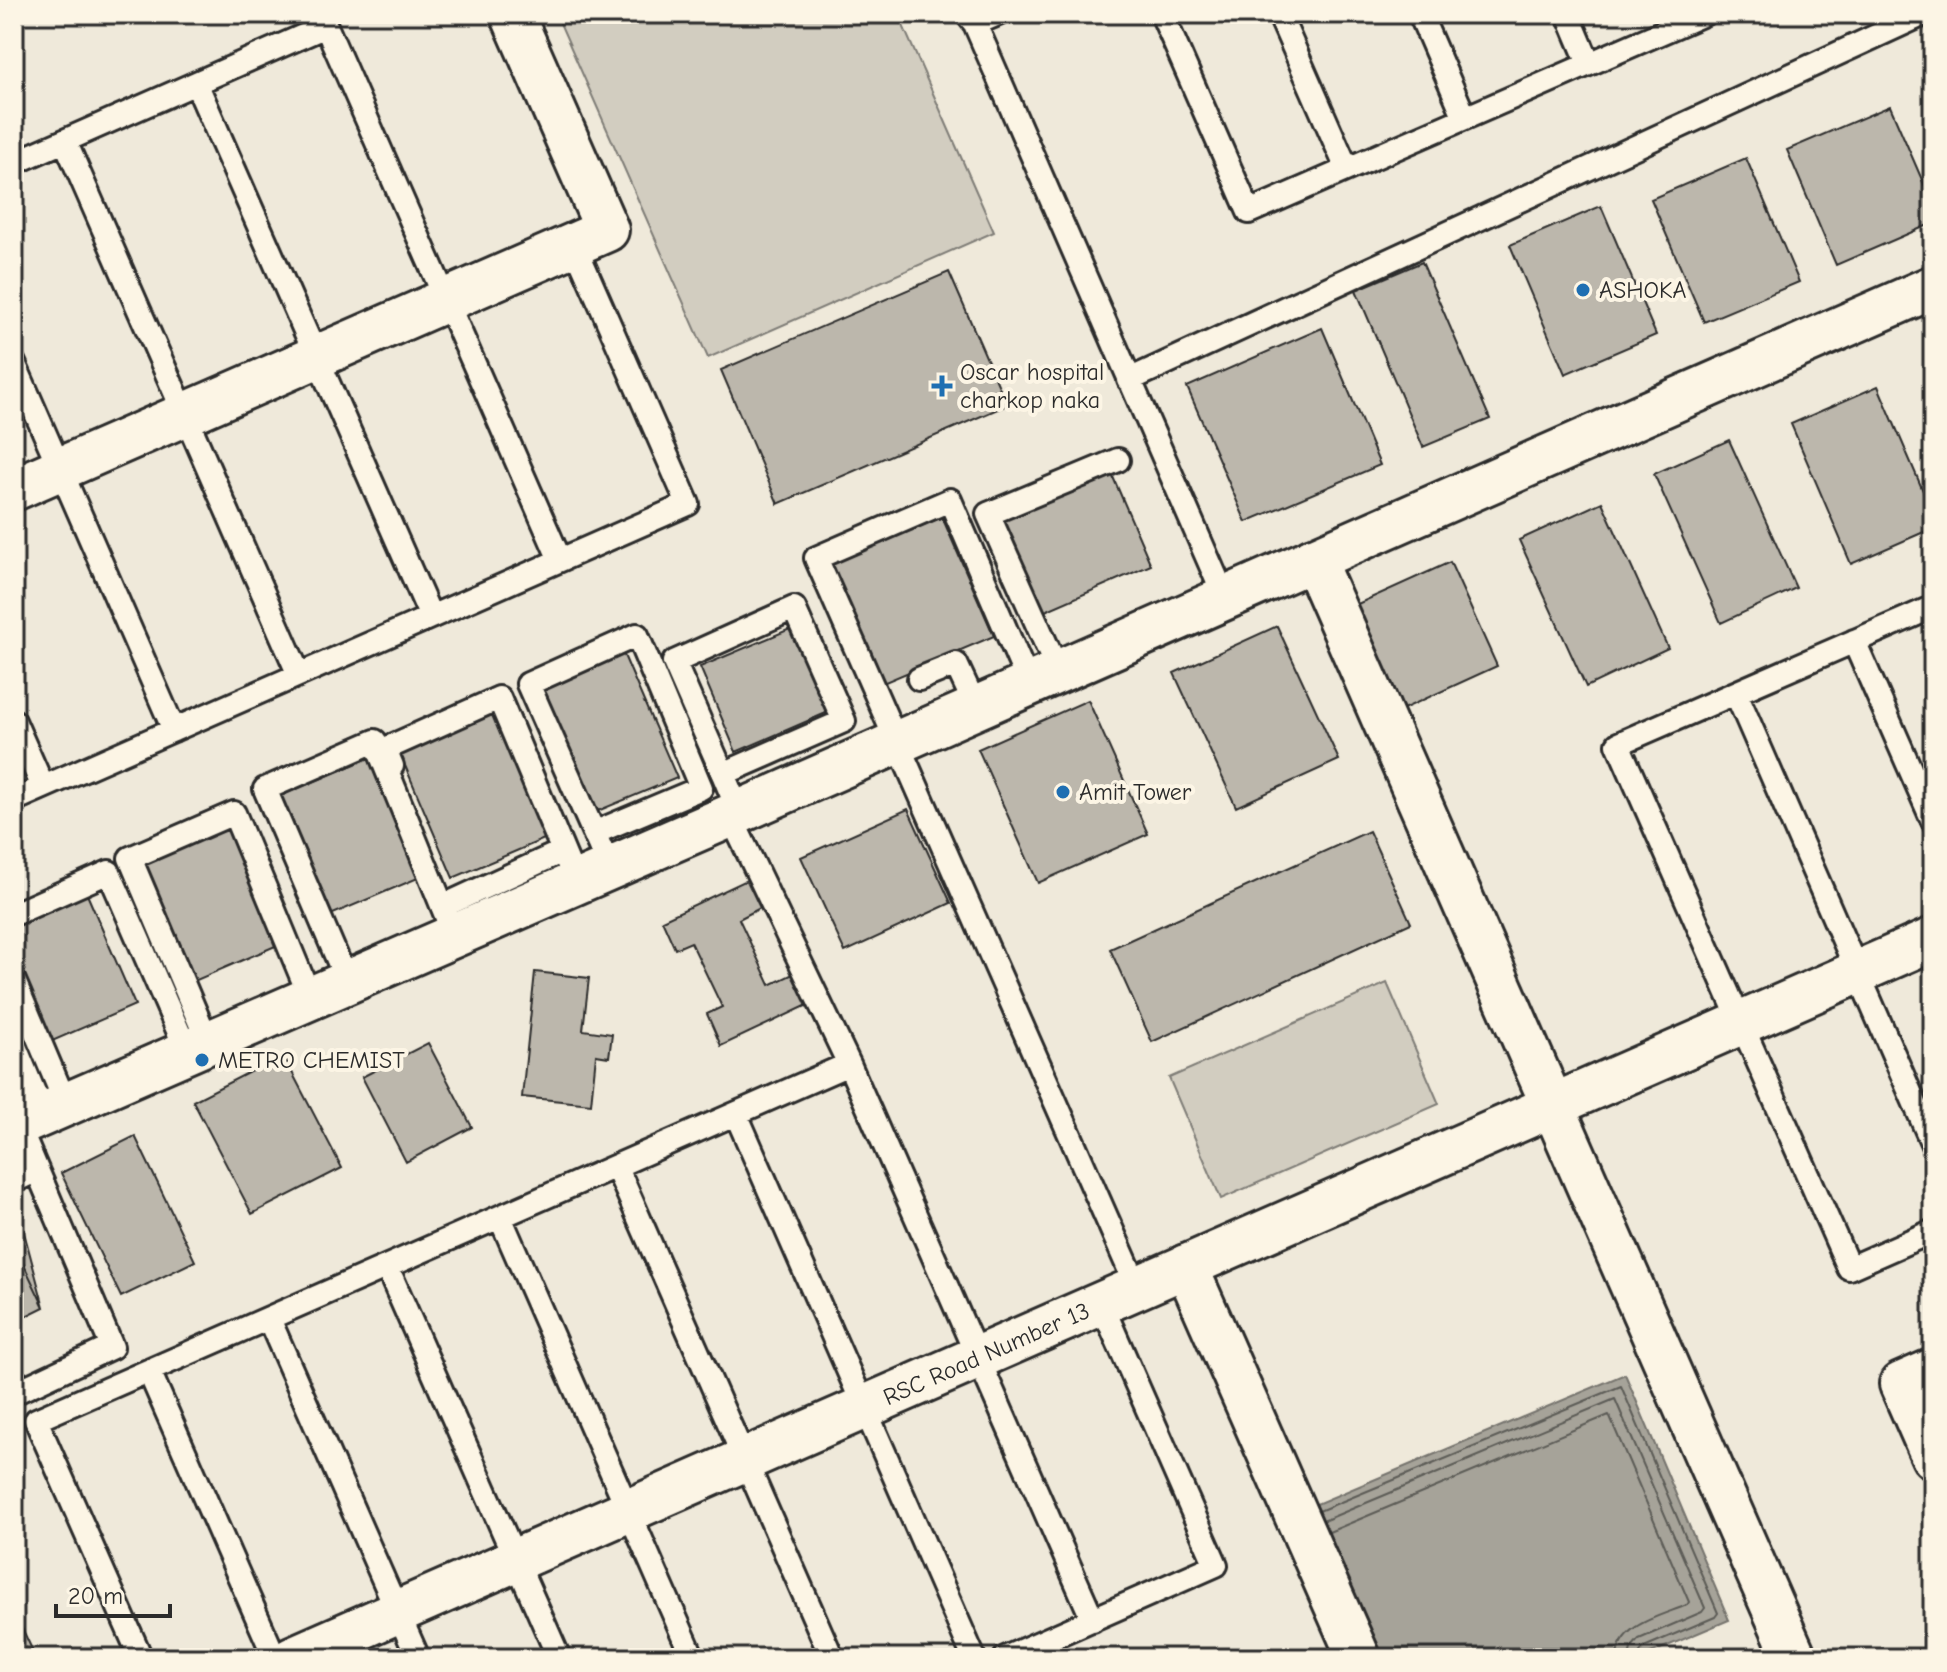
<svg xmlns="http://www.w3.org/2000/svg" width="1947" height="1672" font-family="'Comic Neue',sans-serif">
	<style>
		.green { fill: #d2cdc0; stroke: #7e7c76; stroke-width: 2 }
		.water { fill: #a6a399; stroke: #75736d; stroke-width: 2 }
		.lines { fill: none; stroke-linecap: round; stroke-linejoin: round }
		.shore { stroke: #5c5b57; stroke-width: 2 }
		.building { fill: #bcb7ac; stroke: #2b2b2b; stroke-width: 2 }
		.lane-casing { stroke: #2b2b2b; stroke-width: 28 }
		.street-casing { stroke: #2b2b2b; stroke-width: 48 }
		.lane { stroke: #fcf5e5; stroke-width: 22 }
		.street { stroke: #fcf5e5; stroke-width: 42 }
		.poi-dot { fill: #1f6fb2; stroke: #fcf5e5; stroke-width: 3 }
		.labels { text-anchor: middle; stroke-width: 8; stroke-linejoin: round; paint-order: stroke }
		.poi-label { font-size: 24px; fill: #2b2b2b; stroke: #fcf5e5; text-anchor: start }
		.street-label { font-size: 24px; fill: #2b2b2b; stroke: #fcf5e5 }
	</style>
	<rect width="100%" height="100%" fill="#efe9da"/>
	<filter id="ink" filterUnits="userSpaceOnUse"><feTurbulence type="fractalNoise" baseFrequency=".0125" numOctaves="2"/><feDisplacementMap in="SourceGraphic" scale="16" xChannelSelector="R" yChannelSelector="G"/><feConvolveMatrix kernelMatrix="1 2 1 2 8 2 1 2 1" color-interpolation-filters="sRGB"/></filter>
	<g filter="url(#ink)">
		<path class="green" d="M 556,14 L 898,14 L 994,232 L 708,358 Z
			M 1387,983 L 1439,1104 L 1221,1199 L 1169,1078 Z"/>
		<path class="water" d="M 1625,1374 L 1729,1620 L 1639,1658 L 1347,1658 L 1288,1516 Z"/>
		<g class="lines">
			<path class="shore" d="M 1319,1511 L 1621,1386 L 1718,1613 L 1715,1617 L 1644,1647 L 1640,1652 L 1639,1658
				M 1323,1521 L 1615,1399 L 1705,1608 L 1702,1612 L 1639,1639 L 1631,1648 L 1629,1658
				M 1329,1532 L 1609,1415 L 1689,1602 L 1687,1605 C 1661,1616 1618,1624 1617,1658"/>
		</g>
		<path class="building" d="M 1933,21 L 1933,46 L 1924,25 Z
			M 1890,106 L 1933,205 L 1933,223 L 1836,265 L 1787,150 Z
			M 1746,158 L 1799,282 L 1704,322 L 1651,199 Z
			M 1601,206 L 1656,335 L 1565,374 L 1510,245 Z
			M 1422,262 L 1490,419 L 1423,447 L 1356,290 Z
			M 949,272 L 1007,405 L 778,504 L 721,370 Z
			M 1322,328 L 1380,465 L 1246,522 L 1187,387 Z
			M 1878,386 L 1933,514 L 1933,528 L 1851,564 L 1791,424 Z
			M 1729,440 L 1796,588 L 1721,623 L 1654,474 Z
			M 1110,470 L 1151,565 L 1043,612 L 1002,518 Z
			M 1602,502 L 1668,648 L 1586,687 L 1519,540 Z
			M 942,517 L 994,636 L 883,683 L 832,564 Z
			M 1450,562 L 1497,666 L 1401,710 L 1353,606 Z
			M 797,626 L 833,710 L 736,752 L 700,667 Z
			M 1277,626 L 1339,760 L 1236,807 L 1174,673 Z
			M 623,653 L 677,778 L 593,813 L 539,689 Z
			M 1088,700 L 1148,834 L 1038,883 L 978,749 Z
			M 496,713 L 549,837 L 453,878 L 400,754 Z
			M 374,756 L 425,875 L 326,917 L 275,798 Z
			M 908,809 L 951,903 L 845,952 L 801,857 Z
			M 230,827 L 280,944 L 185,985 L 135,868 Z
			M 1369,831 L 1411,923 L 1152,1042 L 1110,949 Z
			M 751,878 L 764,906 L 739,919 L 770,985 L 795,973 L 810,1004 L 721,1046 L 707,1014 L 722,1007 L 691,942 L 675,949 L 662,920 Z
			M 86,892 L 135,1005 L 50,1042 L 14,960 L 14,923 Z
			M 535,972 L 589,978 L 583,1030 L 612,1034 L 609,1057 L 596,1055 L 591,1104 L 522,1097 Z
			M 428,1043 L 472,1127 L 406,1162 L 362,1077 Z
			M 283,1055 L 342,1168 L 252,1214 L 193,1101 Z
			M 135,1136 L 195,1261 L 121,1297 L 61,1173 Z
			M 14,1195 L 44,1307 L 14,1322 Z
			M 14,1244 L 44,1307 L 14,1322 Z
			M 14,1611 L 36,1658 L 14,1658 Z"/>
		<g class="lines">
			<defs>
				<path id="lane" d="M 967,14 L 975,24 L 1225,598
					M 1162,14 L 1249,212 L 1704,14
					M 1279,14 L 1347,169
					M 1420,14 L 1465,118
					M 1568,14 L 1589,64
					M 975,24 L 998,14
					M 196,83 L 431,617
					M 65,141 L 299,675
					M 14,163 L 326,26 L 560,560
					M 14,363 L 174,730
					M 1129,380 L 1924,14
					M 1933,607 L 1618,744 L 1849,1268 L 1933,1231
					M 1854,641 L 1933,821
					M 1058,671 L 988,514 L 1118,460
					M 919,679 L 956,664 L 976,707
					M 1029,684 L 950,500 L 816,558 L 1137,1287
					M 1736,693 L 1933,1145
					M 14,721 L 43,787
					M 392,766 L 385,749 L 499,698 L 576,882
					M 723,774 L 674,662 L 794,608 L 844,721 L 723,774 L 739,812
					M 14,800 L 688,504 L 574,244
					M 730,815 L 849,1064 L 1093,1620
					M 594,833 L 528,684 L 637,635 L 701,788 L 594,833 L 609,867
					M 452,902 L 563,851
					M 14,914 L 109,872 L 187,1051
					M 14,981 L 66,1104
					M 347,981 L 265,789 L 375,741 L 454,935
					M 208,1042 L 130,858 L 234,813 L 310,997
					M 14,1044 L 43,1114
					M 736,1114 L 974,1658
					M 616,1166 L 832,1658
					M 14,1181 L 37,1170
					M 500,1217 L 693,1658
					M 387,1267 L 559,1658
					M 269,1319 L 418,1658
					M 149,1371 L 275,1658
					M 14,1393 L 112,1347 L 18,1125
					M 141,1658 L 36,1420 L 849,1064
					M 1005,1658 L 1216,1565 L 1101,1303"/>
				<g id="street">
					<path d="M 14,489 L 607,230 L 512,14"/>
					<path d="M 1313,559 L 1795,1658"/>
					<path d="M 14,1127 L 739,812 L 1933,287"/>
					<path d="M 1186,1266 L 1359,1658"/>
					<path d="M 1933,1370 L 1901,1384 L 1933,1457"/>
					<path id="s1" d="M 292,1658 L 1933,939"/>
				</g>
			</defs>
			<use href="#lane" class="lane-casing"/>
			<use href="#street" class="street-casing"/>
			<use href="#lane" class="lane"/>
			<use href="#street" class="street"/>
		</g>
	</g>
	<g class="poi-dot">
		<circle cx="1583" cy="290" r="8"/>
		<path d="M938 374h8v8h8v8h-8v8h-8v-8h-8v-8h8z"/>
		<circle cx="1063" cy="792" r="8"/>
		<circle cx="202" cy="1060" r="8"/>
	</g>
	<g class="labels">
		<g class="poi-label">
			<text x="1599" y="298">ASHOKA</text>
			<text x="960" y="380">Oscar hospital<tspan x="960" dy="28">charkop naka</tspan></text>
			<text x="1079" y="800">Amit Tower</text>
			<text x="218" y="1068">METRO CHEMIST</text>
		</g>
		<g class="street-label">
			<text dy="8" stroke="none"><textPath href="#s1" startOffset="758">RSC Road Number 13</textPath></text>
		</g>
	</g>
	<rect width="1947" height="1672" fill="none" stroke="#fcf5e5" stroke-width="48"/>
	<rect x="24" y="24" width="1899" height="1624" fill="none" stroke="#2b2b2b" stroke-width="3" filter="url(#ink)"/>
	<path d="M56 1604v12h114v-12" fill="none" stroke="#2b2b2b" stroke-width="4"/>
	<text x="68" y="1604" font-size="24" fill="#2b2b2b" stroke="#fcf5e5" stroke-width="6" paint-order="stroke">20 m</text>
</svg>
